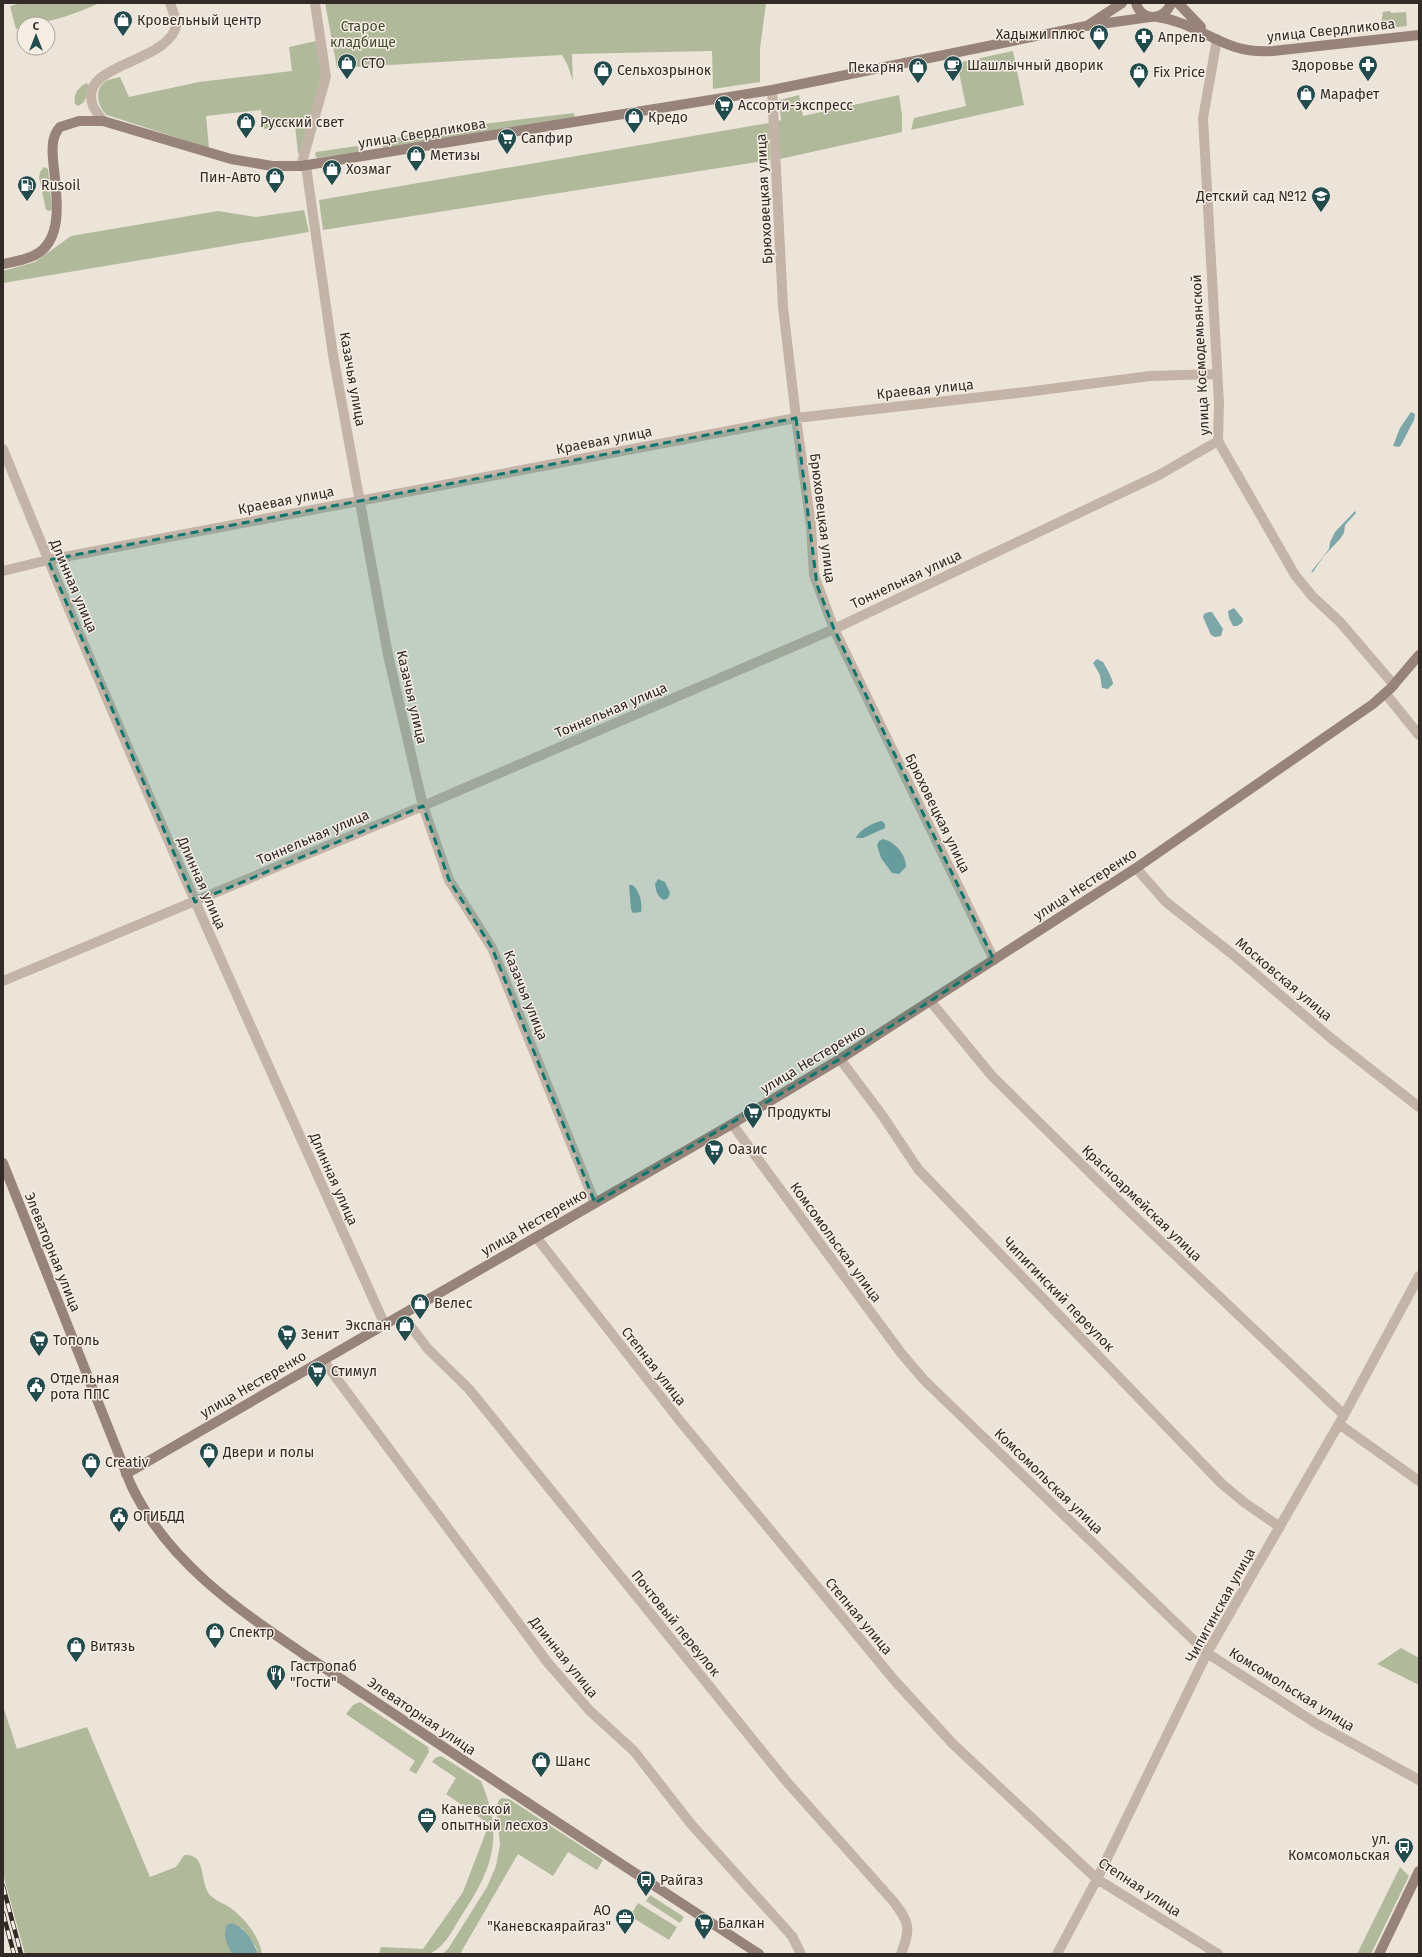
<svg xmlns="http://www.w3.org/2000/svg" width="1422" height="1957" font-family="'Fira Sans',sans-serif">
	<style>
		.green { fill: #b0ba9b }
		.water { fill: #7ca6a7 }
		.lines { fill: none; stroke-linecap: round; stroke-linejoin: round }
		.street { stroke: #c4b4a7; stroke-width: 10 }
		.secondary { stroke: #978379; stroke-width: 10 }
		.rail-casing { stroke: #312a26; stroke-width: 4.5 }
		.rail { stroke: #f6eee5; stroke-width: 3; stroke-dasharray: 9; stroke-linecap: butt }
		.marked { fill: #0f766e; fill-opacity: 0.2; stroke: #0f766e; stroke-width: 3; stroke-dasharray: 8 5; stroke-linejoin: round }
		.labels { text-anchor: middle; stroke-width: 3; stroke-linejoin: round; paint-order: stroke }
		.poi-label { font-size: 14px; fill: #312a26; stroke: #f6eee5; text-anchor: start }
		.park-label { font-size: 14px; fill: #414c2d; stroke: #f6eee5 }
		.street-label { font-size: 14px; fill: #312a26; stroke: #f6eee5 }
	</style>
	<rect width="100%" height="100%" fill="#ede4d9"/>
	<path class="green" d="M 21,3 L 100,3 C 77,13 49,24 24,24 L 24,27 L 16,29 L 10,6 Z
		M 325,3 L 766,3 L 760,49 L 760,82 L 713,89 L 712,51 L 572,54 L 573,81 L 567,64 L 562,55 L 337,68 Z
		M 1390,11 L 1391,13 L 1406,12 L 1407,26 L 1380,29 L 1383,12 Z
		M 316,41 L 322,76 L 300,153 L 298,154 L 295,125 L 263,129 L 261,110 L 206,116 L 209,148 L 107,115 C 97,107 93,87 108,80 C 112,79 116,78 120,77 L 129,97 L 199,82 L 292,71 L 289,47 Z
		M 1013,51 L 1024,105 L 911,130 L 914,118 L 966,106 L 957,63 Z
		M 86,83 L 90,86 L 84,102 L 78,106 L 75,104 C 73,94 78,88 86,83 Z
		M 799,95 L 803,116 L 899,95 L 902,115 L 902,132 L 780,159 L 778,121 L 781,120 L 779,100 Z
		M 574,113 L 575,118 L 383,149 L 382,142 L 423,131 Z
		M 769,123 L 770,160 L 323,230 L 319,200 Z
		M 357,146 L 359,149 L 358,152 L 317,158 L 315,155 L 316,152 Z
		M 44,167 L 48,169 L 52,209 L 49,211 L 46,210 L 39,177 L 40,172 Z
		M 304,210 L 309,232 L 3,283 L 3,271 L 35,262 L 71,236 L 218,211 L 256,217 Z
		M 1401,1648 L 1419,1658 L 1419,1685 L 1377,1664 Z
		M 360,1702 L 428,1747 L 429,1752 L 416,1774 L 409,1770 L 415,1761 L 346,1714 L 353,1705 Z
		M 3,1706 L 17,1749 L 87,1727 L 150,1877 L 176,1867 L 184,1855 C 208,1853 198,1882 211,1896 C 217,1902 226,1904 232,1909 C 246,1920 259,1936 262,1954 L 258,1954 L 256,1947 L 242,1928 L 225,1938 L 232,1954 L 25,1954 L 3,1874 Z
		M 441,1756 L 481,1781 C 505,1838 492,1870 460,1918 C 452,1931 445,1946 431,1953 C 424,1956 389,1954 379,1954 L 381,1947 L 423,1949 L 463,1892 L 489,1824 L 446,1794 L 456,1778 L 432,1762 L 435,1758 Z
		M 502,1798 L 509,1799 L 603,1860 L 597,1870 L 568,1852 L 553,1876 L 518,1854 L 460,1954 L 442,1954 L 448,1949 L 487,1887 L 496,1866 L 500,1844 L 496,1808 L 499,1800 Z
		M 1400,1867 L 1409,1876 L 1371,1954 L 1357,1954 Z
		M 650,1895 L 684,1917 L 680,1923 L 646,1901 Z
		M 638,1903 L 677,1927 L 669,1940 L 630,1916 Z"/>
	<path class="water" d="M 1411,412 L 1415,414 L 1414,420 L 1401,445 L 1399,447 L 1393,446 L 1400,428 Z
		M 1355,511 L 1356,513 L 1345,525 L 1344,533 L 1340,539 L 1323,557 L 1313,572 L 1311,572 L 1329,549 L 1330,542 L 1335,532 Z
		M 1234,608 L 1243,619 L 1242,623 L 1237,626 L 1233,626 L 1229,618 L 1228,611 Z
		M 1209,612 L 1212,612 L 1223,629 L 1221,636 L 1215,637 L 1211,635 L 1203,617 L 1204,614 Z
		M 1097,659 L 1103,662 C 1106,667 1113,679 1113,684 L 1108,689 L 1102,688 L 1100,675 L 1093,663 Z
		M 882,821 L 885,824 L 885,828 L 863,838 L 856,838 C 859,830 874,822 882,821 Z
		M 883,839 C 895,842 906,854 906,867 L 899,874 L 892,873 L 881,858 L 877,845 L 879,841 Z
		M 658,879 L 665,882 L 670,893 L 668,898 L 664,900 C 657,897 656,890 655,884 Z
		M 629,885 L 632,885 C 639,889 643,903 641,912 L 633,913 L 631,909 Z
		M 231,1923 C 244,1926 254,1942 258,1954 L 232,1954 C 227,1944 222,1936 227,1925 Z"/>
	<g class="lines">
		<path class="street" d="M 1217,39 L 1203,118 L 1219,403 L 1218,441 L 1295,575 L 1312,596 L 1340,622 L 1394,685
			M 772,90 L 783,307 L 796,418 L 811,526 L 814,575 L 834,629 L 994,960
			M 103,121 C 100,116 95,111 93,106 C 76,62 170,65 177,23 L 170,3
			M 301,166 L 326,77 L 315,3
			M 306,166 L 333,355 L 388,655 L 423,806 L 449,880 L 492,948 L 595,1203
			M 3,449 C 122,744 254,1034 385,1325
			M 3,571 L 48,560 L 796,418 L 1026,392 L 1150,376 L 1216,374
			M 1385,693 L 1419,735
			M 1136,868 L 1166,902 L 1231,953 L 1332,1039 L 1419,1107
			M 3,981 L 423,806 L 834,629 L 1159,475 L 1218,441
			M 931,1002 L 992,1076 L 1129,1211 L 1344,1415
			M 840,1059 L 882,1115 L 918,1169 L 1222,1484 L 1245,1503 L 1280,1527
			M 732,1124 L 901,1353 L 924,1380 L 1207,1653 L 1317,1724 L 1419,1780
			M 536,1237 L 680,1421 L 895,1681 L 953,1744 L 1097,1879 L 1218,1954
			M 402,1315 L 428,1349 L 469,1389 L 786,1781 L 893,1901 C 910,1923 911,1928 901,1954
			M 323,1360 L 548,1663 L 590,1711 L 634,1751 L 691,1824 L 792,1936 L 801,1954
			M 1339,1424 L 1419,1481
			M 1057,1954 L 1097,1879 L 1207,1653 L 1344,1415 L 1419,1276"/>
		<path class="secondary" d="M 1136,3 C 1141,22 1165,21 1171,3
			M 1178,3 L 1201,27
			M 1157,17 C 1188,21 1207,38 1235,47 C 1248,51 1260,52 1273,51 L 1419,35
			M 1090,24 L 1122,3
			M 3,264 C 14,262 25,260 35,255 C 67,239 55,187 53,159 C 52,147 52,136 60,127 L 79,121 L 103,121 L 231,159 L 272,166 L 301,166 L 772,90 L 1086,26 L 1150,17
			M 3,1163 L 131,1485 C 168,1563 239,1610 308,1657 C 346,1682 383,1707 421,1732 C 533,1807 646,1880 759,1954
			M 126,1474 L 732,1124 L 840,1059 L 1136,868 L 1373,704 L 1391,688 L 1419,655
			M 1379,1954 L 1419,1871"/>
		<defs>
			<path id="rail" d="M 3,1886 L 21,1954
				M 3,1913 L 14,1954"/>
		</defs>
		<use href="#rail" class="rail-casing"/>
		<use href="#rail" class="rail"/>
	</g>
	<path class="marked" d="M 796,418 L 817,585 L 834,629 L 994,960 L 840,1059 L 595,1203 L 492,948 L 449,880 L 423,806 L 195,902 L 48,560 Z"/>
	<defs>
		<symbol id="shop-pin" viewBox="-11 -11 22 30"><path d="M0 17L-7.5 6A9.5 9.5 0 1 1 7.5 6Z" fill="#214b4d" stroke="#f6eee5"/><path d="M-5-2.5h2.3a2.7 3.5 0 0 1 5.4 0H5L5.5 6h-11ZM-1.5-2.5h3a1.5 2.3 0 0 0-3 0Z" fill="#fff"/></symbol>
		<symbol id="pharmacy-pin" viewBox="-11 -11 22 30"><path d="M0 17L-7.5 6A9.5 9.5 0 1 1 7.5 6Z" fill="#214b4d" stroke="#f6eee5"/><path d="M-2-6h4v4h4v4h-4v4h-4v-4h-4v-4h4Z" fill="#fff"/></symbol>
		<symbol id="cafe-pin" viewBox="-11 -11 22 30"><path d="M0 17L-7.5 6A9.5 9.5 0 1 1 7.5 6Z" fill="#214b4d" stroke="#f6eee5"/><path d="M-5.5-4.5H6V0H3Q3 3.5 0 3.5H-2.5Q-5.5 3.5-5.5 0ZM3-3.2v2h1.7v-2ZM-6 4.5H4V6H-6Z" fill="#fff"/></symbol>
		<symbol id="supermarket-pin" viewBox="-11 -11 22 30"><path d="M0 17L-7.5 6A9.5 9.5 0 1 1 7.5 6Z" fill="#214b4d" stroke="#f6eee5"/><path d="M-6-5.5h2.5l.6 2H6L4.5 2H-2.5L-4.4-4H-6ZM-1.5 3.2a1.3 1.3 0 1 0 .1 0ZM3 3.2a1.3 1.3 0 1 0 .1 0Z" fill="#fff"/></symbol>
		<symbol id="fuel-pin" viewBox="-11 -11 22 30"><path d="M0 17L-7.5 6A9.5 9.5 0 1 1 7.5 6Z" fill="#214b4d" stroke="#f6eee5"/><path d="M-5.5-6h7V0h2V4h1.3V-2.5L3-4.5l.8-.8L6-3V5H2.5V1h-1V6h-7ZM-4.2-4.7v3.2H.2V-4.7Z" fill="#fff"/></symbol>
		<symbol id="school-pin" viewBox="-11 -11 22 30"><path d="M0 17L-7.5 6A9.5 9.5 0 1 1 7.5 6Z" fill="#214b4d" stroke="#f6eee5"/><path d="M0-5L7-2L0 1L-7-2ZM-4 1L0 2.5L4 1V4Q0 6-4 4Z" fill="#fff"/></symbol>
		<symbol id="civic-pin" viewBox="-11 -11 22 30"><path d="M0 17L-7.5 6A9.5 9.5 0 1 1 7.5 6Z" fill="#214b4d" stroke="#f6eee5"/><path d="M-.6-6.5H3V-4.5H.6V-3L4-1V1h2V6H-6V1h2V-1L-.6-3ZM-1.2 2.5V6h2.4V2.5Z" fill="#fff"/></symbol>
		<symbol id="restaurant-pin" viewBox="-11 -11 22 30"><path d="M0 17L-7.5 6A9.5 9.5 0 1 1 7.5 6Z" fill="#214b4d" stroke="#f6eee5"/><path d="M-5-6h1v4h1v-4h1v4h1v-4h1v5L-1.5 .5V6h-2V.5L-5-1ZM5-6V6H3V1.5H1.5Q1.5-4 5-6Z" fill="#fff"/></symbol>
		<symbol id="office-pin" viewBox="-11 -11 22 30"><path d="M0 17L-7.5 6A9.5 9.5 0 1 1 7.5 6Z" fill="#214b4d" stroke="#f6eee5"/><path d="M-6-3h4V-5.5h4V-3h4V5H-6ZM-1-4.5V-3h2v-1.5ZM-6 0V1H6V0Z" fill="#fff"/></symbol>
		<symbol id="bus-pin" viewBox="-11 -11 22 30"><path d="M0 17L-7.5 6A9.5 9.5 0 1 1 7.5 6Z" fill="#214b4d" stroke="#f6eee5"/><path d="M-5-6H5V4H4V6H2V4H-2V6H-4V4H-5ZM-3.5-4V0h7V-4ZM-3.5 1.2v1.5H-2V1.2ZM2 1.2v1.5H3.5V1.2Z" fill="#fff"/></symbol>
	</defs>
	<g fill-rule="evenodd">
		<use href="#shop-pin" x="112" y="9" width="22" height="30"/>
		<use href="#shop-pin" x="1088" y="23" width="22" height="30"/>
		<use href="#pharmacy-pin" x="1133" y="26" width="22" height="30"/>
		<use href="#shop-pin" x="336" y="52" width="22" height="30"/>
		<use href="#cafe-pin" x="942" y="54" width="22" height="30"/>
		<use href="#pharmacy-pin" x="1357" y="54" width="22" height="30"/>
		<use href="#shop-pin" x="907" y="56" width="22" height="30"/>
		<use href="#shop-pin" x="592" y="59" width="22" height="30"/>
		<use href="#shop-pin" x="1128" y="61" width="22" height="30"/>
		<use href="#shop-pin" x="1295" y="83" width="22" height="30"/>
		<use href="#supermarket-pin" x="713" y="94" width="22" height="30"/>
		<use href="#shop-pin" x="623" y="106" width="22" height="30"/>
		<use href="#shop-pin" x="235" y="111" width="22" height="30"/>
		<use href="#supermarket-pin" x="496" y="127" width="22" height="30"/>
		<use href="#shop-pin" x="405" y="144" width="22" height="30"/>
		<use href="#shop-pin" x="321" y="158" width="22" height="30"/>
		<use href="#shop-pin" x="264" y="166" width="22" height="30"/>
		<use href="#fuel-pin" x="16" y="174" width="22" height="30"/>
		<use href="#school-pin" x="1310" y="185" width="22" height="30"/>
		<use href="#supermarket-pin" x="742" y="1101" width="22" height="30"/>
		<use href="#supermarket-pin" x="703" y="1138" width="22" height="30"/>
		<use href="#shop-pin" x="409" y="1292" width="22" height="30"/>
		<use href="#shop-pin" x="394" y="1314" width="22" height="30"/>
		<use href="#supermarket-pin" x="276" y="1323" width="22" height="30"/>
		<use href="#supermarket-pin" x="28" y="1329" width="22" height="30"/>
		<use href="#supermarket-pin" x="306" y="1360" width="22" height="30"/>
		<use href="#civic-pin" x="25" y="1375" width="22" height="30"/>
		<use href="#shop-pin" x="198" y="1441" width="22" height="30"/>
		<use href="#shop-pin" x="80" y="1451" width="22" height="30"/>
		<use href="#civic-pin" x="108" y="1505" width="22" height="30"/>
		<use href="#shop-pin" x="204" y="1621" width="22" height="30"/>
		<use href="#shop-pin" x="65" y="1635" width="22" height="30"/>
		<use href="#restaurant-pin" x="265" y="1663" width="22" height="30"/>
		<use href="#shop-pin" x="530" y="1750" width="22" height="30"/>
		<use href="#office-pin" x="416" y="1806" width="22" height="30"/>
		<use href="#bus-pin" x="1393" y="1836" width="22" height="30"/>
		<use href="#bus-pin" x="635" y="1869" width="22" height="30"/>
		<use href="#office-pin" x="614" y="1907" width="22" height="30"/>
		<use href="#supermarket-pin" x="693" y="1912" width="22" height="30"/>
	</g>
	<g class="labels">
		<g class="poi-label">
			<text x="137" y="25">Кровельный центр</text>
			<text x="1085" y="39" text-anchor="end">Хадыжи плюс</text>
			<text x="1158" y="42">Апрель</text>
			<text x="361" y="68">СТО</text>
			<text x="967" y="70">Шашлычный дворик</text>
			<text x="1354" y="70" text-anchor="end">Здоровье</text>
			<text x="904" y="72" text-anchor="end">Пекарня</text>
			<text x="617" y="75">Сельхозрынок</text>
			<text x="1153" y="77">Fix Price</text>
			<text x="1320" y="99">Марафет</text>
			<text x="738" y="110">Ассорти-экспресс</text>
			<text x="648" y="122">Кредо</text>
			<text x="260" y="127">Русский свет</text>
			<text x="521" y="143">Сапфир</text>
			<text x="430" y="160">Метизы</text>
			<text x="346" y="174">Хозмаг</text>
			<text x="261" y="182" text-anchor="end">Пин-Авто</text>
			<text x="41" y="190">Rusoil</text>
			<text x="1307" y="201" text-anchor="end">Детский сад №12</text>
			<text x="767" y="1117">Продукты</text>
			<text x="728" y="1154">Оазис</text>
			<text x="434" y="1308">Велес</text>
			<text x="391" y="1330" text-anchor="end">Экспан</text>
			<text x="301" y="1339">Зенит</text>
			<text x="53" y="1345">Тополь</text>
			<text x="331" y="1376">Стимул</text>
			<text x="50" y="1383">Отдельная<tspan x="50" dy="16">рота ППС</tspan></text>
			<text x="223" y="1457">Двери и полы</text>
			<text x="105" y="1467">Creativ</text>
			<text x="133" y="1521">ОГИБДД</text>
			<text x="229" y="1637">Спектр</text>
			<text x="90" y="1651">Витязь</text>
			<text x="290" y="1671">Гастропаб<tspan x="290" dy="16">"Гости"</tspan></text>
			<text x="555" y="1766">Шанс</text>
			<text x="441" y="1814">Каневской<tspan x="441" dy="16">опытный лесхоз</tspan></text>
			<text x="1390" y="1844" text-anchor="end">ул.<tspan x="1390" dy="16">Комсомольская</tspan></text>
			<text x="660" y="1885">Райгаз</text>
			<text x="611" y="1915" text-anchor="end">АО<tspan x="611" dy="16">"Каневскаярайгаз"</tspan></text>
			<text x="718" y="1928">Балкан</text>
		</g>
		<g class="park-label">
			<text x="363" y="31">Старое<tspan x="363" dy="16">кладбище</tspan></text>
		</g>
		<g class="street-label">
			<text transform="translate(1331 30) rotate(-6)" y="5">улица Свердликова</text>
			<text transform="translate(422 133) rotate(-9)" y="5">улица Свердликова</text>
			<text transform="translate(764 199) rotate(-93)" y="5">Брюховецкая улица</text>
			<text transform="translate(1200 355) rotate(-93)" y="5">улица Космодемьянской</text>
			<text transform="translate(353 379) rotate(80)" y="5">Казачья улица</text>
			<text transform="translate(925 389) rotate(-6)" y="5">Краевая улица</text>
			<text transform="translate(604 440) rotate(-11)" y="5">Краевая улица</text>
			<text transform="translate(286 500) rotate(-11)" y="5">Краевая улица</text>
			<text transform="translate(823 518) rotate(83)" y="5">Брюховецкая улица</text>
			<text transform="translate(906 579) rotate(-25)" y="5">Тоннельная улица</text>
			<text transform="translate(74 586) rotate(67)" y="5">Длинная улица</text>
			<text transform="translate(412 697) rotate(77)" y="5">Казачья улица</text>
			<text transform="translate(611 710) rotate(-23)" y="5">Тоннельная улица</text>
			<text transform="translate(938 813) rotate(64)" y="5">Брюховецкая улица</text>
			<text transform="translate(313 837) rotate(-23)" y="5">Тоннельная улица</text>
			<text transform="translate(202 883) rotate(66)" y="5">Длинная улица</text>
			<text transform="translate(1085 884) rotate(-33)" y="5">улица Нестеренко</text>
			<text transform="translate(1284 979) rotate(40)" y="5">Московская улица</text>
			<text transform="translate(526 995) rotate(68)" y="5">Казачья улица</text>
			<text transform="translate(813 1059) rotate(-31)" y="5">улица Нестеренко</text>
			<text transform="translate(334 1179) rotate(66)" y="5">Длинная улица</text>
			<text transform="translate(1142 1203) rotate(44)" y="5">Красноармейская улица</text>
			<text transform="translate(534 1222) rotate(-30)" y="5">улица Нестеренко</text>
			<text transform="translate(836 1242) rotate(54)" y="5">Комсомольская улица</text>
			<text transform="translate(53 1252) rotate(68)" y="5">Элеваторная улица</text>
			<text transform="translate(1059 1294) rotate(46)" y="5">Чипигинский переулок</text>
			<text transform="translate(654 1366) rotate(52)" y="5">Степная улица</text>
			<text transform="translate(253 1384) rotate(-30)" y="5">улица Нестеренко</text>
			<text transform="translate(1049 1481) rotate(44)" y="5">Комсомольская улица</text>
			<text transform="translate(1220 1605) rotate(-61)" y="5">Чипигинская улица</text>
			<text transform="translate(859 1616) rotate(50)" y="5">Степная улица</text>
			<text transform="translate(676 1623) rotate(51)" y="5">Почтовый переулок</text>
			<text transform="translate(564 1657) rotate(51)" y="5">Длинная улица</text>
			<text transform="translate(1292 1689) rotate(32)" y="5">Комсомольская улица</text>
			<text transform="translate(422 1716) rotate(34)" y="5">Элеваторная улица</text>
			<text transform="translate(1140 1887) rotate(33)" y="5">Степная улица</text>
		</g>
	</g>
	<rect width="1422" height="1957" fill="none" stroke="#312a26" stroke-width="8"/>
	<g transform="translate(36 36)"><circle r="19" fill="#f6eee5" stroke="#a7a099"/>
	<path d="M0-3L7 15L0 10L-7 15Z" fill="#214b4d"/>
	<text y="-6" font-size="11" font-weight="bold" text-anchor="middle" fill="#312a26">С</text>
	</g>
</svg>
